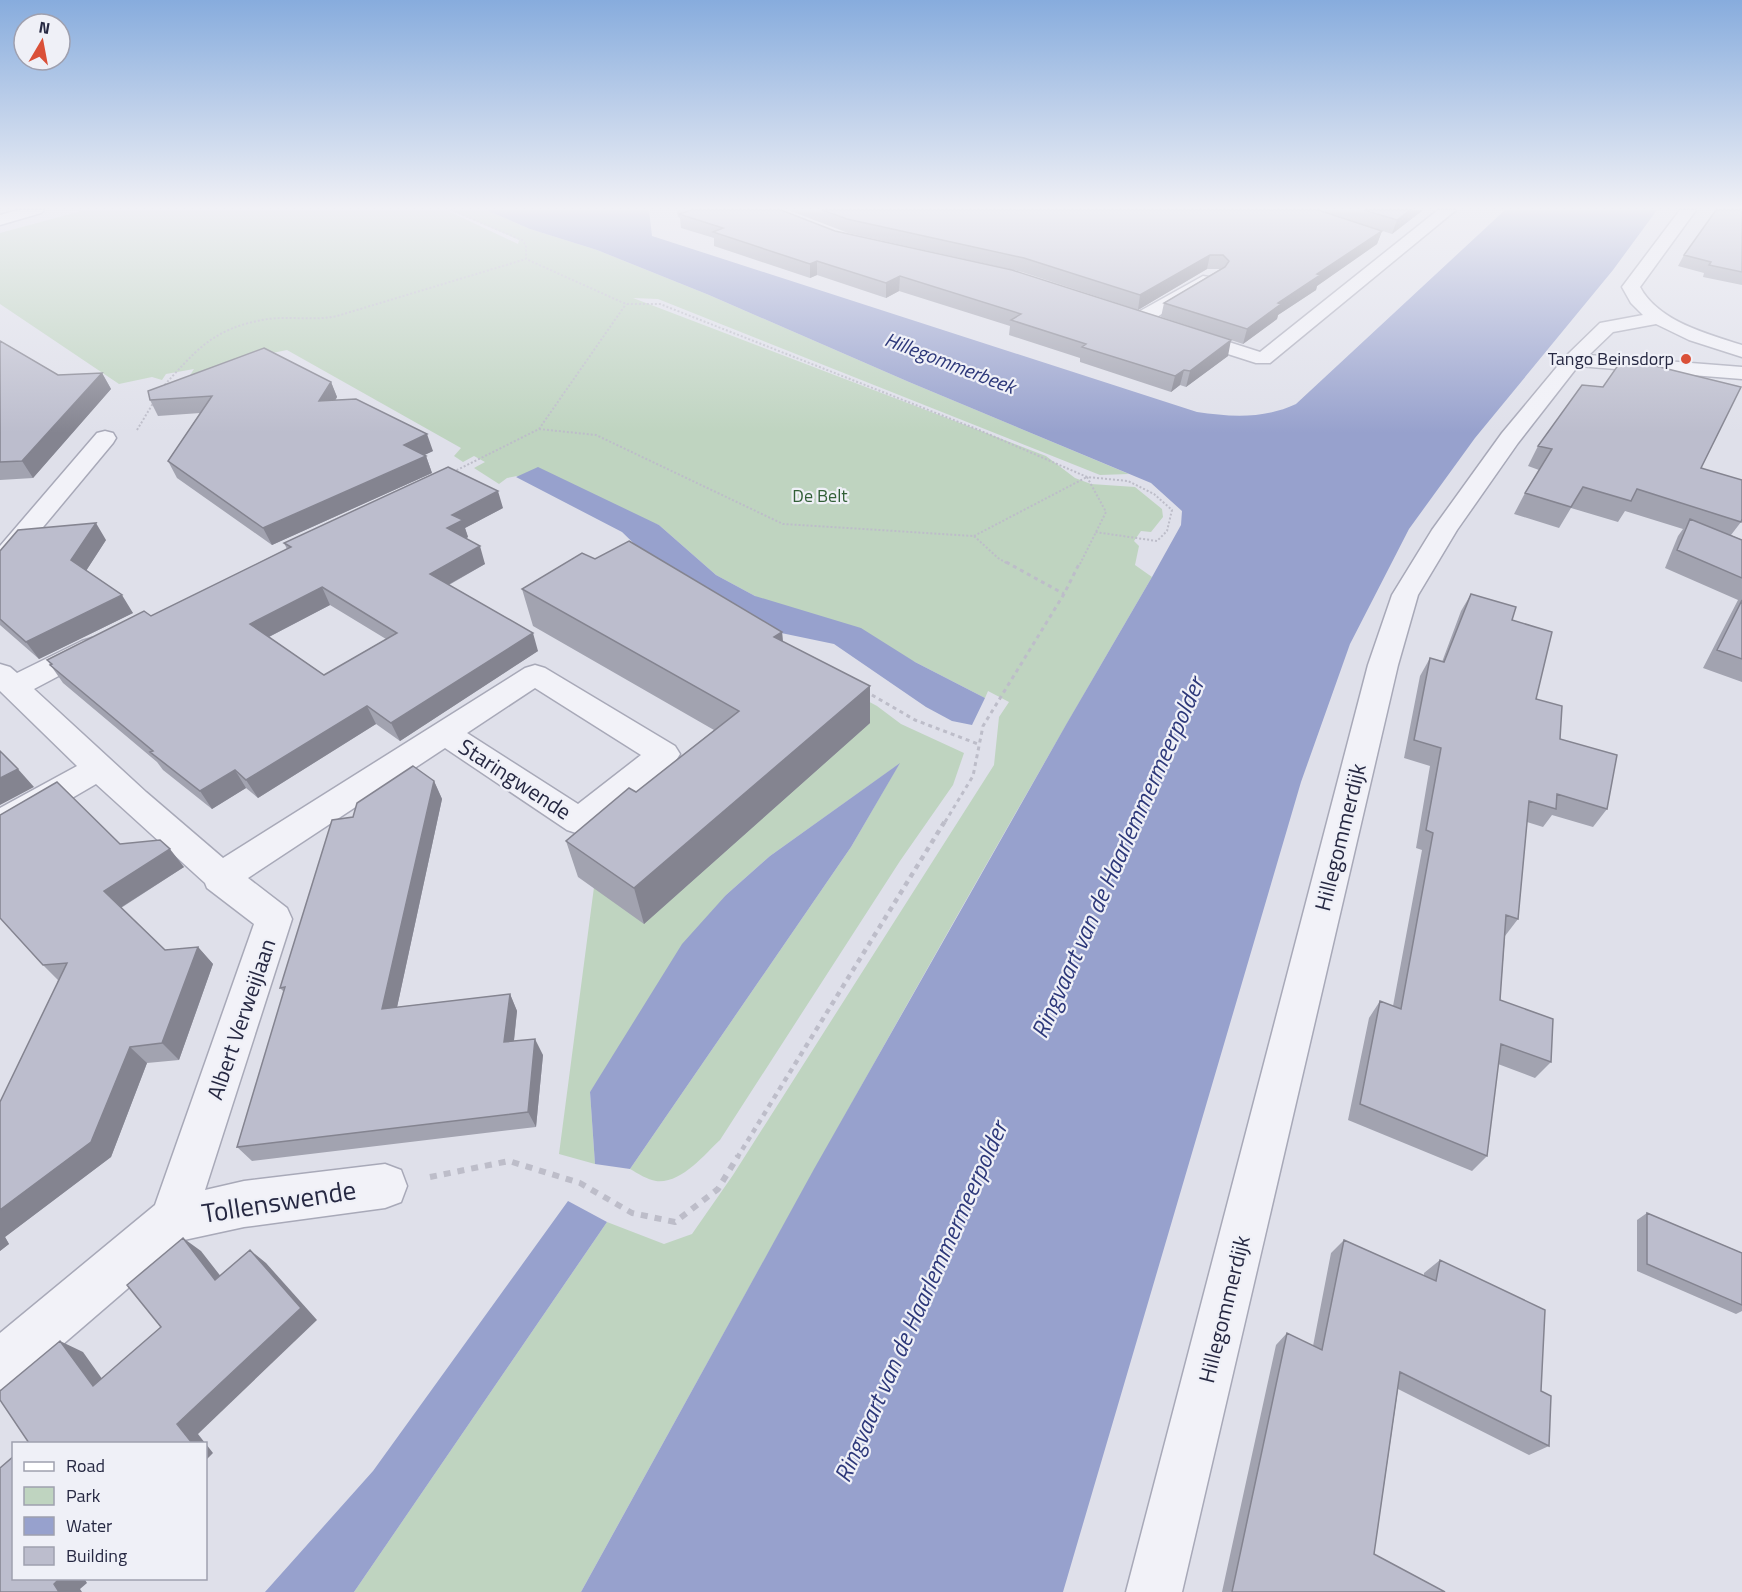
<svg xmlns="http://www.w3.org/2000/svg" width="1742" height="1592" font-family="'Titillium Web',sans-serif">
	<style>
		.green { fill: #bfd4c0 }
		.water { fill: #97a1cd }
		.lines { fill: none; stroke-linecap: round; stroke-linejoin: round }
		.minor-casing { stroke: #a8a9b8; stroke-width: 3 }
		.major-casing { stroke: #9da0b7; stroke-width: 3 }
		.path-far3 { stroke: #bdbdc9; stroke-width: 2; stroke-dasharray: 2 2; stroke-linecap: butt }
		.path-far2 { stroke: #bdbdc9; stroke-width: 3; stroke-dasharray: 4 4; stroke-linecap: butt }
		.path-far1 { stroke: #bdbdc9; stroke-width: 4.5; stroke-dasharray: 5 5; stroke-linecap: butt }
		.path { stroke: #bdbdc9; stroke-width: 6; stroke-dasharray: 7 7; stroke-linecap: butt }
		.minor { fill: #f2f2f8; fill-rule: evenodd }
		.major { fill: #fff; fill-rule: evenodd }
		.wall { fill: #a2a3b0; fill-rule: evenodd }
		.shaded-wall { fill: #848490 }
		.building { fill: #bcbdcd; stroke: #848490; stroke-width: 1.5; fill-rule: evenodd }
		.poi-dot { fill: #da5038; stroke: #eff0f7; stroke-width: 2 }
		.labels { text-anchor: middle; stroke-width: 4.5; stroke-linejoin: round; paint-order: stroke }
		.far-poi-label { font-size: 18px; fill: #262842; stroke: #eff0f7; text-anchor: end }
		.far-park-label { font-size: 18px; fill: #325f37; stroke: #eff0f7 }
		.far-water-label { font-size: 20px; font-style: italic; fill: #2d387a; stroke: #eff0f7 }
		.street-label { font-size: 22px; fill: #262842; stroke: #eff0f7 }
		.water-label { font-size: 24px; font-style: italic; fill: #2d387a; stroke: #eff0f7 }
		.near-street-label { font-size: 27px; fill: #262842; stroke: #eff0f7 }
	</style>
	<rect width="100%" height="100%" fill="#dfe0ea"/>
	<path class="green" d="M 85,210 L 446,210 L 518,244 L 519,240 L 450,210 L 486,210 L 530,229 L 597,250 L 709,295 L 909,382 L 1129,474 L 1100,475 L 658,299 L 633,298 L 1046,456 L 1075,478 L 1091,484 L 1135,487 L 1162,509 L 1163,517 L 1151,532 L 1141,531 L 1134,541 L 1139,546 L 1135,565 L 1152,577 C 956,912 768,1252 581,1592 L 354,1592 L 607,1222 L 664,1244 L 692,1234 L 733,1175 L 994,765 L 999,717 L 1009,702 L 988,691 L 985,698 L 915,662 L 773,610 L 755,596 L 716,575 L 659,525 L 517,476 L 507,478 L 499,484 L 474,468 L 485,462 L 474,456 L 463,462 L 454,456 L 461,448 L 287,350 L 233,361 L 190,375 L 194,369 L 166,374 L 162,380 L 152,377 L 119,384 L 0,304 L 0,233 Z
		M 817,674 L 877,706 L 901,724 L 964,753 L 953,785 L 900,861 L 720,1140 C 704,1155 681,1184 656,1181 C 648,1180 637,1173 630,1169 L 851,847 L 899,764 L 770,856 L 726,895 L 590,1092 L 595,1164 L 559,1154 L 599,849 Z"/>
	<path class="water" d="M 486,210 L 649,210 L 652,236 L 1197,412 C 1231,417 1264,419 1296,404 L 1505,210 L 1657,210 L 1613,270 L 1475,438 L 1409,529 L 1350,644 L 1301,782 L 1063,1592 L 581,1592 L 814,1169 L 1067,723 L 1152,577 L 1181,525 L 1182,511 L 1151,483 L 909,382 L 709,295 L 597,250 L 530,229 Z
		M 538,467 L 659,525 L 716,575 L 755,596 L 861,628 L 915,662 L 985,698 L 972,725 L 952,721 L 926,707 L 834,644 L 753,627 L 679,587 L 622,532 L 516,477 Z
		M 900,763 L 851,847 L 630,1169 L 595,1164 L 590,1092 L 682,944 L 726,895 L 770,856 Z
		M 568,1201 L 607,1222 L 354,1592 L 265,1592 L 373,1471 Z"/>
	<g class="lines">
		<defs>
			<path id="minor" d="M 1438,210 L 1456,210 L 1270,363 L 1256,363 L 1181,339 L 1178,335 L 1181,331 L 1188,329 L 1260,352 Z
				M 1680,210 L 1696,210 L 1640,287 C 1658,321 1707,334 1742,345 L 1742,357 L 1689,340 L 1656,324 L 1613,332 L 1589,355 L 1742,367 L 1742,379 L 1578,366 L 1518,443 L 1457,530 L 1418,595 L 1398,665 L 1182,1592 L 1126,1592 L 1368,665 L 1392,595 L 1432,530 L 1502,433 L 1566,356 L 1600,323 L 1643,315 L 1631,303 L 1622,287 Z
				M 1203,276 L 1209,277 L 1212,281 L 1209,285 L 1147,323 L 1133,323 L 1131,319 L 1133,315 Z
				M 105,431 L 113,433 L 116,438 L 113,443 L 9,568 L 0,570 L 0,546 L 97,433 Z
				M 92,638 L 102,641 L 106,647 L 102,653 L 34,689 L 146,792 L 223,858 L 525,668 L 535,665 L 545,668 L 675,746 L 680,754 L 675,762 L 591,830 L 579,834 L 567,830 L 445,748 L 248,878 L 287,908 L 292,919 L 205,1190 L 244,1181 L 385,1164 L 401,1170 L 407,1186 L 401,1202 L 385,1208 L 244,1227 L 184,1240 L 18,1383 L 0,1390 L 0,1333 L 155,1205 L 254,924 L 207,888 L 205,883 L 96,784 L 12,833 L 0,837 L 0,808 L 77,766 L 0,691 L 0,664 L 10,667 L 17,673 L 82,641 ZM 535,688 L 641,755 L 578,804 L 467,733 Z"/>
			<path id="major" d="M 18,210 L 44,210 L 41,213 L 0,225 L 0,215 Z"/>
		</defs>
		<use href="#minor" class="minor-casing"/>
		<use href="#major" class="major-casing"/>
		<path class="path-far3" d="M 451,210 L 522,240 L 526,245 L 526,259 L 626,304 L 660,304 L 979,430 L 1087,477 L 1128,481 L 1154,494 L 1172,510 L 1167,531 L 1157,541 L 1095,532
			M 159,391 C 196,351 211,328 268,319 C 291,316 314,321 337,316 L 526,259
			M 539,429 L 596,435 L 783,524 L 974,536 L 998,558 L 1008,564
			M 137,430 L 155,400
			M 453,472 L 539,429 L 626,304
			M 974,536 L 1087,477
			M 1080,564 L 1106,512 L 1087,477"/>
		<path class="path-far2" d="M 1006,562 L 1064,594
			M 865,691 L 915,720 L 978,744
			M 945,822 L 973,776 L 983,726 L 1064,594 L 1080,562"/>
		<path class="path-far1" d="M 737,1158 L 945,821"/>
		<path class="path" d="M 430,1177 L 509,1161 L 580,1183 L 632,1213 L 675,1222 L 718,1189 L 738,1156"/>
		<use href="#minor" class="minor"/>
		<use href="#major" class="major"/>
	</g>
	<path class="wall" d="M 677,210 L 781,210 L 835,231 L 1228,356 L 1186,387 L 1180,385 L 1171,392 L 1080,362 L 1080,358 L 1009,335 L 1010,326 L 899,291 L 886,298 L 817,275 L 810,278 L 714,246 L 714,238 L 681,228 L 680,218 L 678,217 Z
		M 788,210 L 1318,210 L 1382,231 L 1377,244 L 1317,286 L 1316,290 L 1278,315 L 1277,319 L 1243,344 L 1161,317 L 1164,303 L 1220,269 L 1207,269 L 1138,310 L 1022,272 L 848,233 Z
		M 1319,210 L 1423,210 L 1392,234 Z
		M 1742,210 L 1742,285 L 1703,277 L 1704,273 L 1678,266 L 1684,255 Z
		M 0,341 L 58,375 L 102,373 L 111,389 L 33,478 L 0,480 Z
		M 331,382 L 337,397 L 335,401 L 433,451 L 424,455 L 426,456 L 432,473 L 272,545 L 177,478 L 168,461 L 200,413 L 158,416 L 150,400 Z
		M 1538,446 L 1701,468 L 1741,522 L 1731,535 L 1742,540 L 1742,682 L 1703,668 L 1738,600 L 1665,568 L 1678,536 L 1683,529 L 1625,511 L 1618,522 L 1571,508 L 1559,528 L 1514,514 L 1525,493 L 1539,470 L 1528,466 Z
		M 503,508 L 465,528 L 468,537 L 466,539 L 485,564 L 449,585 L 538,651 L 400,741 L 376,724 L 258,798 L 246,788 L 212,809 L 163,770 L 157,762 L 63,683 L 47,660 L 151,616 L 287,549 L 284,543 ZM 330,605 L 386,639 L 324,675 L 269,637 Z
		M 106,540 L 86,571 L 133,613 L 39,659 L 0,625 L 0,551 Z
		M 595,559 L 782,632 L 783,642 L 870,723 L 644,924 L 578,877 L 566,841 L 636,792 L 714,730 L 533,626 L 522,589 Z
		M 1471,594 L 1512,620 L 1536,699 L 1560,739 L 1607,809 L 1593,827 L 1552,815 L 1543,827 L 1527,822 L 1518,919 L 1505,936 L 1500,1000 L 1551,1062 L 1535,1078 L 1498,1064 L 1487,1156 L 1472,1171 L 1348,1120 L 1369,1018 L 1380,1001 L 1393,1006 L 1422,850 L 1416,848 L 1430,766 L 1404,758 L 1420,676 L 1430,658 L 1442,662 L 1461,611 Z
		M 434,781 L 442,799 L 397,1007 L 510,994 L 517,1011 L 514,1041 L 543,1055 L 536,1127 L 252,1161 L 237,1147 L 284,992 L 280,988 L 353,817 Z
		M 120,844 L 184,867 L 121,908 L 165,950 L 198,947 L 213,964 L 179,1060 L 147,1063 L 111,1157 L 5,1237 L 9,1244 L 0,1251 L 58,980 L 43,965 Z
		M 1647,1213 L 1742,1253 L 1742,1311 L 1736,1314 L 1637,1271 L 1637,1220 Z
		M 1344,1240 L 1424,1276 L 1424,1273 L 1440,1260 L 1541,1391 L 1549,1446 L 1529,1455 L 1398,1389 L 1374,1554 L 1445,1592 L 1222,1592 L 1276,1345 L 1287,1333 L 1313,1346 L 1331,1253 Z"/>
	<path class="shaded-wall" d="M 1410,210 L 1423,210 L 1392,234 L 1397,220 Z
		M 1382,231 L 1377,244 L 1317,286 L 1316,290 L 1278,315 L 1277,319 L 1243,344 L 1247,329 L 1278,303 L 1317,274 Z
		M 1210,255 L 1207,269 L 1138,310 L 1140,295 Z
		M 817,261 L 817,275 L 810,278 L 810,264 Z
		M 900,276 L 899,291 L 886,298 L 886,283 Z
		M 1231,340 L 1228,356 L 1186,387 L 1190,371 Z
		M 1184,370 L 1180,385 L 1171,392 L 1175,376 Z
		M 102,373 L 111,389 L 33,478 L 22,461 Z
		M 331,382 L 337,397 L 325,417 L 319,401 Z
		M 427,434 L 433,451 L 410,462 L 404,445 Z
		M 426,456 L 432,473 L 272,545 L 263,528 Z
		M 498,491 L 503,508 L 465,528 L 468,537 L 453,546 L 447,528 L 452,515 Z
		M 96,523 L 106,540 L 82,577 L 71,560 Z
		M 480,546 L 485,564 L 437,591 L 430,574 Z
		M 322,587 L 330,605 L 259,642 L 250,624 Z
		M 122,595 L 133,613 L 39,659 L 26,642 Z
		M 782,632 L 785,668 L 774,637 Z
		M 533,633 L 538,651 L 400,741 L 391,723 Z
		M 870,686 L 870,723 L 644,924 L 634,888 Z
		M 367,706 L 376,724 L 258,798 L 246,780 Z
		M 18,769 L 34,787 L 0,805 L 0,778 Z
		M 235,770 L 246,788 L 212,809 L 200,791 Z
		M 434,781 L 442,799 L 393,1026 L 382,1009 Z
		M 170,849 L 184,867 L 120,908 L 104,891 Z
		M 198,947 L 213,964 L 179,1060 L 162,1043 Z
		M 510,994 L 517,1011 L 512,1058 L 504,1042 Z
		M 535,1039 L 543,1055 L 536,1127 L 528,1112 Z
		M 130,1047 L 147,1063 L 111,1157 L 5,1237 L 9,1244 L 0,1251 L 0,1210 Z
		M 183,1238 L 201,1251 L 233,1292 L 215,1280 Z
		M 250,1250 L 266,1263 L 317,1320 L 198,1434 L 205,1443 L 192,1443 L 177,1424 Z
		M 60,1341 L 83,1352 L 115,1397 L 93,1386 Z
		M 206,1444 L 213,1453 L 206,1460 Z
		M 60,1578 L 84,1578 L 87,1583 L 80,1589 L 82,1592 L 59,1592 L 54,1584 Z"/>
	<path class="building" d="M 692,210 L 781,210 L 835,231 L 1012,270 L 1231,340 L 1190,371 L 1184,370 L 1175,376 L 1082,347 L 1086,344 L 1011,320 L 1021,314 L 900,276 L 886,283 L 817,261 L 810,264 L 713,232 L 723,228 L 679,214 Z
		M 822,210 L 1318,210 L 1382,231 L 1317,274 L 1320,275 L 1278,303 L 1281,304 L 1247,329 L 1164,303 L 1225,267 L 1229,261 L 1223,255 L 1210,255 L 1140,295 L 1024,258 L 847,219 Z
		M 1364,210 L 1410,210 L 1397,220 Z
		M 1716,210 L 1742,210 L 1742,272 L 1709,265 L 1711,262 L 1684,255 Z
		M 0,341 L 58,375 L 102,373 L 22,461 L 0,462 Z
		M 264,348 L 331,382 L 319,401 L 356,399 L 427,434 L 404,445 L 426,456 L 263,528 L 168,461 L 212,396 L 150,400 L 148,391 Z
		M 1623,358 L 1741,387 L 1701,468 L 1742,480 L 1742,519 L 1741,522 L 1637,489 L 1631,501 L 1583,487 L 1571,507 L 1525,493 L 1552,449 L 1538,446 L 1582,385 L 1603,387 Z
		M 448,467 L 498,491 L 452,515 L 463,520 L 447,528 L 480,546 L 430,574 L 533,633 L 391,723 L 367,706 L 246,780 L 235,770 L 200,791 L 150,752 L 153,751 L 50,665 L 52,664 L 47,660 L 144,611 L 151,616 L 291,547 L 284,543 ZM 322,587 L 397,633 L 324,675 L 250,624 Z
		M 1690,519 L 1742,540 L 1742,578 L 1677,550 Z
		M 96,523 L 71,560 L 122,595 L 26,642 L 0,619 L 0,551 L 18,530 Z
		M 629,541 L 782,632 L 774,637 L 870,686 L 634,888 L 566,841 L 629,788 L 636,792 L 739,711 L 522,589 L 582,553 L 595,559 Z
		M 1471,594 L 1516,607 L 1512,620 L 1552,632 L 1536,699 L 1562,706 L 1560,739 L 1617,755 L 1607,809 L 1557,794 L 1556,809 L 1529,801 L 1518,919 L 1506,915 L 1500,1000 L 1553,1019 L 1551,1062 L 1501,1044 L 1487,1156 L 1360,1104 L 1380,1001 L 1401,1009 L 1433,833 L 1426,830 L 1441,748 L 1414,740 L 1430,658 L 1444,662 Z
		M 1742,600 L 1742,659 L 1717,650 Z
		M 0,751 L 18,769 L 0,778 Z
		M 413,766 L 434,781 L 382,1009 L 510,994 L 504,1042 L 535,1039 L 528,1112 L 237,1147 L 285,987 L 280,988 L 332,820 L 353,817 L 357,803 Z
		M 57,782 L 120,844 L 160,840 L 170,849 L 104,891 L 165,950 L 198,947 L 162,1043 L 130,1047 L 91,1142 L 0,1210 L 0,1102 L 67,963 L 43,965 L 0,918 L 0,815 Z
		M 1647,1213 L 1742,1253 L 1742,1305 L 1647,1264 Z
		M 183,1238 L 215,1280 L 250,1250 L 301,1308 L 177,1424 L 192,1443 L 28,1443 L 29,1443 L 0,1400 L 0,1391 L 60,1341 L 93,1386 L 161,1327 L 127,1285 Z
		M 1344,1240 L 1436,1281 L 1440,1260 L 1545,1310 L 1541,1391 L 1551,1396 L 1549,1446 L 1400,1372 L 1374,1554 L 1445,1592 L 1232,1592 L 1287,1333 L 1322,1350 Z
		M 14,1456 L 14,1578 L 60,1578 L 54,1584 L 59,1592 L 0,1592 L 0,1468 Z"/>
	<linearGradient id="sky" x2="0" y2="1"><stop stop-color="#87acdd"/><stop offset="0.48" stop-color="#f1f1f6"/><stop offset="1" stop-color="#f1f1f6" stop-opacity="0"/></linearGradient>
	<rect width="1742" height="433" fill="url(#sky)"/>
	<circle class="poi-dot" cx="1686" cy="359" r="6"/>
	<g class="labels">
		<g class="far-poi-label">
			<text x="1674" y="365">Tango Beinsdorp</text>
		</g>
		<g class="far-park-label">
			<text x="820" y="502">De Belt</text>
		</g>
		<g class="far-water-label">
			<text transform="translate(950 363) rotate(21)" y="7">Hillegommerbeek</text>
		</g>
		<g class="street-label">
			<text transform="translate(515 779) rotate(33)" y="8">Staringwende</text>
			<text transform="translate(1340 837) rotate(-76)" y="8">Hillegommerdijk</text>
			<text transform="translate(241 1019) rotate(-71)" y="8">Albert Verweijlaan</text>
			<text transform="translate(1224 1309) rotate(-76)" y="8">Hillegommerdijk</text>
		</g>
		<g class="water-label">
			<text transform="translate(1118 858) rotate(-66)" y="8">Ringvaart van de Haarlemmermeerpolder</text>
			<text transform="translate(921 1302) rotate(-66)" y="8">Ringvaart van de Haarlemmermeerpolder</text>
		</g>
		<g class="near-street-label">
			<text transform="translate(279 1202) rotate(-9)" y="9">Tollenswende</text>
		</g>
	</g>
	<rect x="12" y="1442" width="195" height="138" fill="#eff0f7" stroke="#9fa0af" stroke-width="1.5"/>
	<rect x="24" y="1462" width="30" height="9" fill="#ffffff" stroke="#9fa0af" stroke-width="1.5"/>
	<text x="66" y="1472" font-size="18" fill="#262842">Road</text>
	<rect x="24" y="1487" width="30" height="18" fill="#bfd4c0" stroke="#9fa0af" stroke-width="1.5"/>
	<text x="66" y="1502" font-size="18" fill="#262842">Park</text>
	<rect x="24" y="1517" width="30" height="18" fill="#97a1cd" stroke="#9fa0af" stroke-width="1.5"/>
	<text x="66" y="1532" font-size="18" fill="#262842">Water</text>
	<rect x="24" y="1547" width="30" height="18" fill="#bcbdcd" stroke="#9fa0af" stroke-width="1.5"/>
	<text x="66" y="1562" font-size="18" fill="#262842">Building</text>
	<g transform="translate(42 42) rotate(10)"><circle r="28" fill="#eff0f7" stroke="#9fa0af" stroke-width="1.5"/>
	<path d="M0-4.5L10 22L0 15L-10 22Z" fill="#da5038"/>
	<text y="-9" font-size="16" font-weight="bold" text-anchor="middle" fill="#262842">N</text>
	</g>
</svg>
